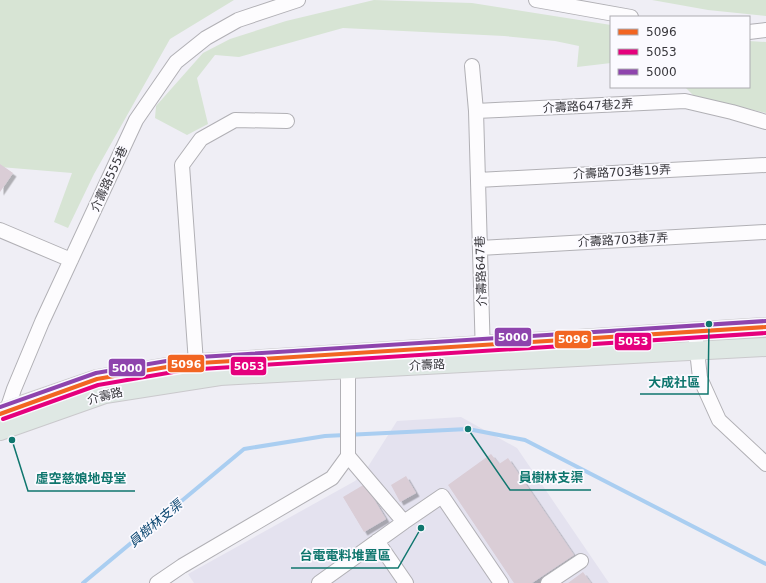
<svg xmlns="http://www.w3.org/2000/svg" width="766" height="583" font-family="'DejaVu Sans','Noto Sans TC',sans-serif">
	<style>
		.built { fill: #e4e2ef }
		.green { fill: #d7e4d4 }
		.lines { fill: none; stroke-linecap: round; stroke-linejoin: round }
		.stream { stroke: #aacef1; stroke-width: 4 }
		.building { fill: #dacdd6; filter: url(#shadow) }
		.minor-casing { stroke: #b1b0b5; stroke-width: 16 }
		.major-casing { stroke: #cac9cc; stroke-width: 20 }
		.minor { stroke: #fdfcfe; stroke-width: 14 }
		.major { stroke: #dfe8e4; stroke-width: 18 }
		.bus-1-casing { stroke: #fbfaff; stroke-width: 7 }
		.bus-2-casing { stroke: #fbfaff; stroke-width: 7 }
		.bus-3-casing { stroke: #fbfaff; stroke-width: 7 }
		.bus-1 { stroke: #f26522; stroke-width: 4 }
		.bus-2 { stroke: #e5007d; stroke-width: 4 }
		.bus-3 { stroke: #8e44ad; stroke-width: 4 }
		.labels { text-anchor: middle; stroke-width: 3.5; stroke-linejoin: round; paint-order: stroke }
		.street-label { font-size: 12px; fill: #38373c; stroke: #fbfaff }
		.water-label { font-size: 13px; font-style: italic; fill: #08446f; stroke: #fbfaff }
		.leader { fill: none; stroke: #0f766e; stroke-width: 1.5 }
		.callout-dot { fill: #0f766e; stroke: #fbfaff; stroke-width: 1.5 }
		.callout-label { font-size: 13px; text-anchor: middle; font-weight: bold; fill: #0f766e; stroke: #fbfaff; stroke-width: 3.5; stroke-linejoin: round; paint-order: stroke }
		.line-badge { stroke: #fbfaff; stroke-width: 1.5 }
		.badge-label { font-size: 11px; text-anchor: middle; font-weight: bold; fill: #fff }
	</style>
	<defs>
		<filter id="shadow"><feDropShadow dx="3.5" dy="3.5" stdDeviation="0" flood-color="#0004"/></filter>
	</defs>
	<rect width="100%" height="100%" fill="#efeef5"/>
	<path class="built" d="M 461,417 L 517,448 L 609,583 L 194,583 L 188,574 L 355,481 L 364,473 L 397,421 Z"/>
	<path class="green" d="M 0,0 L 234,0 L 170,39 L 94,174 L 68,228 L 54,222 L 72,173 L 0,167 Z
		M 374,0 L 472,3 L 611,25 L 611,63 L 577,67 L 579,46 L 555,41 L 504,36 L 343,28 L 239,57 L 215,55 L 197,78 L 208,124 L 187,135 L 155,118 L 156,106 L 203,53 L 230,39 L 286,21 Z
		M 652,0 L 766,0 L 766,16 L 708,10 Z
		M 749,41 L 766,42 L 766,113 L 694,96 L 685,87 L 749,87 Z"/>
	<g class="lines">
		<path class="stream" d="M 83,583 L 244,449 L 325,436 L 468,429 L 525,440 L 766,564"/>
	</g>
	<path class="building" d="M 0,164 L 13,173 L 0,192 Z
		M 491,454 L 499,464 L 508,458 L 574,555 L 532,583 L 514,583 L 448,485 Z
		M 406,476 L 416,493 L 400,502 L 391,485 Z
		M 365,484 L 386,519 L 364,532 L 343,497 Z
		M 583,572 L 591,583 L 568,583 Z"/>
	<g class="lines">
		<defs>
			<path id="minor" d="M 536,0 L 631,17
				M 749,32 L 766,30
				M 472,66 L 476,111
				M 478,180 L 766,165
				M 0,230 L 71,260
				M 480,248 L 766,232
				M 695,332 L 700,378 L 719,420 L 766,464
				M 483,356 L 476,111 L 685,101 L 732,112 L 766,122
				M 196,363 L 182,165 L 201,139 L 235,120 L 287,121
				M 5,416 L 14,389 L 42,322 L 136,120 L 176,62 L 206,38 L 238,20 L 298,0
				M 404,522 L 442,496 L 501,583
				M 377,541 L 406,583
				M 157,583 L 182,566 L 332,478 L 348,456 L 348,360
				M 319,583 L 404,522 L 348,456
				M 548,583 L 581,561"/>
			<path id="major" d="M 0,414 L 7,410 L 97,379 L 184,364 L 766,327
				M 0,431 L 105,394 L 220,376 L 766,347"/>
		</defs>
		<use href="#minor" class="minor-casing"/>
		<use href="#major" class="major-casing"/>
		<use href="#minor" class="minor"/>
		<use href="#major" class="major"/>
		<defs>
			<path id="bus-1" d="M 0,414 L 97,379 L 184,364 L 766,327"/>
			<path id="bus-2" d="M 3,419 L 98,385 L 185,370 L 766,333"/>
			<path id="bus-3" d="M 0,407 L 96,373 L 184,358 L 766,321"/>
		</defs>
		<use href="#bus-1" class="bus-1-casing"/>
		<use href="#bus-2" class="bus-2-casing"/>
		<use href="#bus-3" class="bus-3-casing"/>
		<use href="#bus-1" class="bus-1"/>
		<use href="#bus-2" class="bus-2"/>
		<use href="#bus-3" class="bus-3"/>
	</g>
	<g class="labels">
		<g class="street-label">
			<text transform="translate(588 106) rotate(-3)" y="4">介壽路647巷2弄</text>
			<text transform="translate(622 172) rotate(-3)" y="4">介壽路703巷19弄</text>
			<text transform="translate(109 179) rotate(-65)" y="4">介壽路555巷</text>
			<text transform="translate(623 240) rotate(-3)" y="4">介壽路703巷7弄</text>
			<text transform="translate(481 271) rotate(-92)" y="4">介壽路647巷</text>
			<text transform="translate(427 365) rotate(-3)" y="4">介壽路</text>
			<text transform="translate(105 396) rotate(-14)" y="4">介壽路</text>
		</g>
		<g class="water-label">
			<text transform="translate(155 523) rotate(-40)" y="5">員樹林支渠</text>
		</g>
	</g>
	<path class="leader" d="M709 324L708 394H640M468 429L510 490H591M12 440L28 491H135M421 528L398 568H291"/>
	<g class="callout-dot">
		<circle cx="709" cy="324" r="4"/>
		<circle cx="468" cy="429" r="4"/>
		<circle cx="12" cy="440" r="4"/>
		<circle cx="421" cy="528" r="4"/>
	</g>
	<g class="callout-label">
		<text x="674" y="387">大成社區</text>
		<text x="551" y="482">員樹林支渠</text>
		<text x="81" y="483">虛空慈娘地母堂</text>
		<text x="345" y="560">台電電料堆置區</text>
	</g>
	<g class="line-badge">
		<rect x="494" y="327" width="38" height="20" rx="4" fill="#8e44ad"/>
		<rect x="554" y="330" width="38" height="19" rx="4" fill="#f26522"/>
		<rect x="614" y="332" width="38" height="19" rx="4" fill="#e5007d"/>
		<rect x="167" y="354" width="38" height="19" rx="4" fill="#f26522"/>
		<rect x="230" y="356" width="37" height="20" rx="4" fill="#e5007d"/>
		<rect x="108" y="358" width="38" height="19" rx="4" fill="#8e44ad"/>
	</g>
	<g class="badge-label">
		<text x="513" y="341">5000</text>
		<text x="573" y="343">5096</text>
		<text x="633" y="345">5053</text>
		<text x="186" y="368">5096</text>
		<text x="249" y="370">5053</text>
		<text x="127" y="372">5000</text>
	</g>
	<rect x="610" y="16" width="140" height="72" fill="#fbfaff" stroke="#adacb1"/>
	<rect x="618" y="29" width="20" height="6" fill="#f26522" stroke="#adacb1"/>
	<text x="646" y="36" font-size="12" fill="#38373c">5096</text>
	<rect x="618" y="49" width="20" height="6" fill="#e5007d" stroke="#adacb1"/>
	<text x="646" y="56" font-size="12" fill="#38373c">5053</text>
	<rect x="618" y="69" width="20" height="6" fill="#8e44ad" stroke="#adacb1"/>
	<text x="646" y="76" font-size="12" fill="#38373c">5000</text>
</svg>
